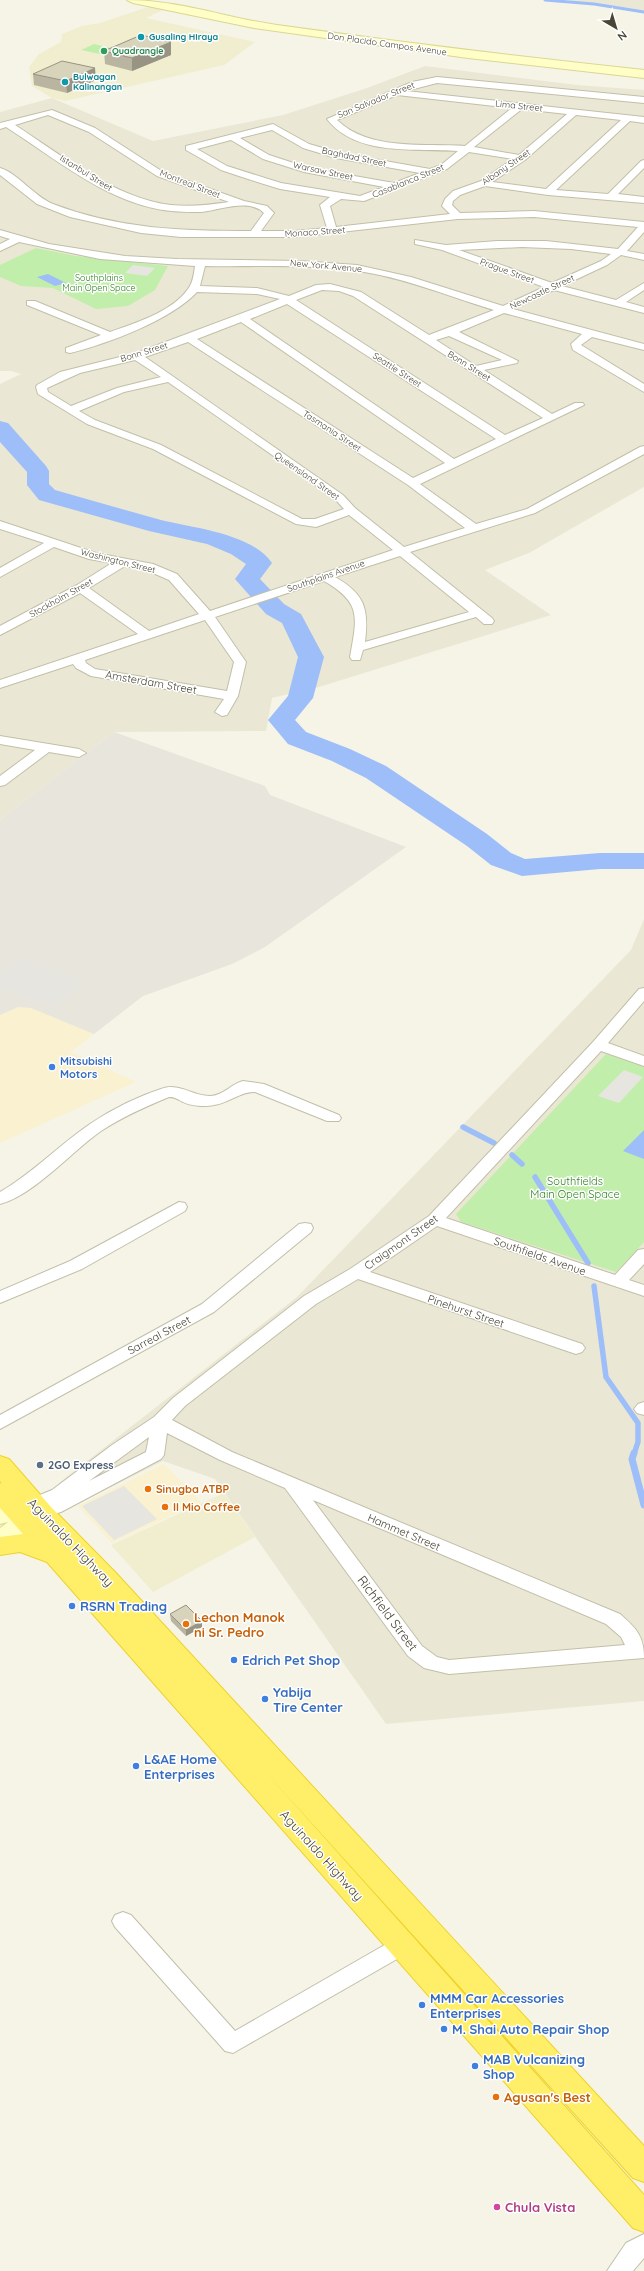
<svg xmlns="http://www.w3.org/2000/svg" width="644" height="2271" font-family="Quicksand,sans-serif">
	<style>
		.residential { fill: #eae8d4 }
		.commercial { fill: #f9f1d0 }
		.industrial { fill: #e7e5dc }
		.education { fill: #f0eecf }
		.green { fill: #c1eeab }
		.parking { fill: #e6e5df }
		.water { fill: #9dbef8 }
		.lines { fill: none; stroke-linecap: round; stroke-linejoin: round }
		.stream-far2 { stroke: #9dbef8; stroke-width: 3 }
		.stream-far1 { stroke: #9dbef8; stroke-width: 5.5 }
		.stream { stroke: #9dbef8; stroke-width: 7 }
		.river { fill: #9dbef8; fill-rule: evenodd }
		.street-casing { stroke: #c2bfa8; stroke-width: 2 }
		.secondary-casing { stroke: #d9d792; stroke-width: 2 }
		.highway-casing { stroke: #eed228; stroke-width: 2 }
		.street { fill: #fff; fill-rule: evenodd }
		.secondary { fill: #fffec7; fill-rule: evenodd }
		.highway { fill: #ffef68; fill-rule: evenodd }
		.wall { fill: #bab5a1 }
		.shaded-wall { fill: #979483 }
		.building { fill: #d8d3bb; stroke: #979483 }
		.culture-dot { fill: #0f9aa8; stroke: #fff; stroke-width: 1.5 }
		.leisure-dot { fill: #2e9e5b; stroke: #fff; stroke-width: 1.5 }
		.shop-dot { fill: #3f7fe0; stroke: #fff; stroke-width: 1.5 }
		.service-dot { fill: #5c6f8a; stroke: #fff; stroke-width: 1.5 }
		.food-dot { fill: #e8710a; stroke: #fff; stroke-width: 1.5 }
		.hotel-dot { fill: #d1479c; stroke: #fff; stroke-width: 1.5 }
		.labels { text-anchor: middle; stroke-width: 3; stroke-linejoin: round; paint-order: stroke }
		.far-culture-label { font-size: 9px; font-weight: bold; fill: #0d838f; stroke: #fff; text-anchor: start }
		.far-street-label { font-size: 9px; fill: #494635; stroke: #fff }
		.far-leisure-label { font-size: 9px; font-weight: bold; fill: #27864d; stroke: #fff; text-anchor: start }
		.far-park-label { font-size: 9px; fill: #308221; stroke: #fff }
		.street-label { font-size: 11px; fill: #494635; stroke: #fff }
		.shop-label { font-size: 11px; font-weight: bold; fill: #366cbe; stroke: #fff; text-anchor: start }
		.park-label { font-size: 11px; fill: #308221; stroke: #fff }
		.service-label { font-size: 11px; font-weight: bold; fill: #4e5e75; stroke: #fff; text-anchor: start }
		.food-label { font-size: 11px; font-weight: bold; fill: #c56008; stroke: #fff; text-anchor: start }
		.near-street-label { font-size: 13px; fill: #494635; stroke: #fff }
		.near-shop-label { font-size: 13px; font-weight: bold; fill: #366cbe; stroke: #fff; text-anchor: start }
		.near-food-label { font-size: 13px; font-weight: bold; fill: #c56008; stroke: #fff; text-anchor: start }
		.near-hotel-label { font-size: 13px; font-weight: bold; fill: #b23c85; stroke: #fff; text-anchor: start }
	</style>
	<rect width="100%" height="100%" fill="#f5f4e7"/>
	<path class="residential" d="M 565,0 L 644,0 L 644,12 L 594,4 Z
		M 425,66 L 577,85 L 644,90 L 644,487 L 529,553 L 485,570 L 551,615 L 319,687 L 272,698 L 266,731 L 114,732 L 0,820 L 0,384 L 21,374 L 11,371 L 0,371 L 0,112 L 52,98 L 153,141 L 283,115 L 367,88 Z
		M 644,919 L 644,1701 L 386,1724 L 215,1479 L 163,1461 L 83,1501 L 59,1483 L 297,1297 L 631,950 Z"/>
	<path class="commercial" d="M 18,1007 L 31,1008 L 94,1034 L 71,1052 L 136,1082 L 0,1143 L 0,1015 Z
		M 164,1464 L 201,1502 L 112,1543 L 78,1506 Z"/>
	<path class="industrial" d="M 114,732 L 265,786 L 270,795 L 406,847 L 265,947 L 232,964 L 143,996 L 94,1034 L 31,1008 L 18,1007 L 0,1015 L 0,820 Z"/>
	<path class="education" d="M 151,6 L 165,9 L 146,18 L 255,42 L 224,65 L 65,101 L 52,98 L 32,86 L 29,67 L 39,54 L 61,42 L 62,34 L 82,26 L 100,23 Z
		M 224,1493 L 255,1537 L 153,1592 L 111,1545 Z"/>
	<path class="green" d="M 94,44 L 127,52 L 114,57 L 81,50 Z
		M 36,248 L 76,256 L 168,266 L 155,290 L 128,306 L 96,309 L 53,288 L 21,286 L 0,277 L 0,265 Z
		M 606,1054 L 644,1067 L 644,1242 L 616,1272 L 461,1222 L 456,1214 Z"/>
	<path class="parking" d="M 133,265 L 155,268 L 147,276 L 125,273 Z
		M 23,958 L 86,983 L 53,1007 L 0,988 L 0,974 Z
		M 624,1070 L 643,1077 L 619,1103 L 598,1096 Z
		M 124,1486 L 157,1519 L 114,1540 L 82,1506 Z"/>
	<path class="water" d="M 48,274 L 66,283 L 55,286 L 37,277 Z
		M 644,1130 L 644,1159 L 623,1151 Z"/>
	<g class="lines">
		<path class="stream-far2" d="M 545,0 L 594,4 L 644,12"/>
		<path class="stream-far1" d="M 463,1127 L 494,1143
			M 512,1155 L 522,1164
			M 535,1177 L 588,1263
			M 594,1286 L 606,1377 L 638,1423 L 638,1442 L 634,1454"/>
		<path class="stream" d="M 634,1453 L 632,1459 L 644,1505"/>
		<path class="river" d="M 0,421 L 8,423 L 46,466 L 49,471 L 49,484 L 55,490 C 90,500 125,510 161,520 C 193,528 251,533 272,563 L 260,579 L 284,604 L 301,614 L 324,657 L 313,698 L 295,720 L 306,732 L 350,749 L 386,766 L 487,834 L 511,853 L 525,859 L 600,853 L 644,853 L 644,869 L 600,869 L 522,876 L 491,865 L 467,846 L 366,778 L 332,761 L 288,744 L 268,720 L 288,696 L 298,657 L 282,623 L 266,614 L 235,579 L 246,564 L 231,554 L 207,544 L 149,531 L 39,500 L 27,485 L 27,472 L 0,442 Z"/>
		<defs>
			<path id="street" d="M 437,77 L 644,97 L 644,103 L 437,83 L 406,91 L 644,117 L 644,123 L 630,121 L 556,190 L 608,194 L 641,161 L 644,160 L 644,168 L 618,194 L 644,197 L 644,203 L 548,195 L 485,186 L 460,195 L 453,201 L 452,205 L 460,213 L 534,211 L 644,222 L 644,232 L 627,251 L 644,254 L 644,260 L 621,255 L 607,265 L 562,286 L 616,300 L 644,283 L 644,290 L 626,302 L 644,307 L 644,313 L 554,290 L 513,309 L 644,344 L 644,350 L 592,337 L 581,345 L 644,384 L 644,392 L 573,350 L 571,344 L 582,334 L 504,313 L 459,332 L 518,361 L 517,363 L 484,370 L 552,414 L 575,403 L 583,403 L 584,405 L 420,484 L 476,524 L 527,509 L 640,447 L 644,446 L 644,454 L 535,513 L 410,552 L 492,618 L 494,621 L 492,624 L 484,624 L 476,617 L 363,650 L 360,660 L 352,660 L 350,657 C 357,617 362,603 324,581 L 215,617 L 246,662 L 238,696 L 227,715 L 222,716 L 215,712 L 224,699 L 91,676 L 76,668 L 73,664 L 0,688 L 0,680 L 138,634 L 80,593 L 0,635 L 0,626 L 77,585 L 112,563 L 89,559 L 54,547 L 0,577 L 0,568 L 44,543 L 0,529 L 0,521 L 96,553 L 153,564 L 177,574 L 210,611 L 393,550 L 349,515 L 316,527 L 296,524 L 153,449 L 87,424 L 38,394 L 36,387 L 37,385 L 60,372 L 136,353 L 280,299 L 257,294 L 197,292 C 171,320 107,344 70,353 L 66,352 L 66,348 L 101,335 L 27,305 L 27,301 L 35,301 L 110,332 C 135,323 172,312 188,289 C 193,283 194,273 195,266 L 100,259 L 19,242 L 0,251 L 0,244 L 10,239 L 0,236 L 0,230 L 49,244 L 125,256 L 177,259 L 299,261 L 357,265 L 411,277 L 503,306 L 544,287 L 442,250 L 415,244 L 415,240 L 446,245 L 497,241 L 546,241 L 618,249 L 638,227 L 534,217 L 458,219 L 295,237 L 181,237 L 141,233 L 70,217 L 37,204 L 0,175 L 0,168 C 16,172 35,197 53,204 C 118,229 182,231 251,231 L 264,213 C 249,198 220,210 202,212 C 192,212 181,212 171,211 C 110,205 56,159 6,127 L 0,129 L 0,123 L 52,110 L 95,128 L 163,172 L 244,201 L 267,206 L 274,213 L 261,231 L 295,231 L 327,228 L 320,205 L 330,197 L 280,189 L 248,179 L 221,170 L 186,150 L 186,146 L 273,124 L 309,144 L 340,153 L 430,169 L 441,165 L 458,151 C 416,148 356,157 327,119 L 412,82 ZM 397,95 L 512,108 L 465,146 C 423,143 369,151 337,120 ZM 522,109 L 567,114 L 519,155 L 474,147 ZM 48,115 L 89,132 L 157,176 L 229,202 C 209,205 191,207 171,205 C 116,199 60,154 15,125 ZM 576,115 L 621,120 L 546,189 L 492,182 L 525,160 ZM 272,130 L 303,148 L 336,158 L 420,173 L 394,183 L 309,168 L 269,155 L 240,138 ZM 231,140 L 263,159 L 304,172 L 384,187 L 360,196 L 281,183 L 227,166 L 197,149 ZM 469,152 L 513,159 L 481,181 L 453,191 L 445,199 L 442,206 L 450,214 L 336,227 L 330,206 L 341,199 L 364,201 L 447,169 ZM 522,247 L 571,249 L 611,254 L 601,261 L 552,283 L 459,250 ZM 205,266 C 261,267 319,263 375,274 C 415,282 454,298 494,310 L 429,335 L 361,292 L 330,284 L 316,285 L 289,296 L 257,288 L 200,286 ZM 322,290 L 339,291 L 353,296 L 543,418 L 505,435 L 296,300 ZM 287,304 L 496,439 L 454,459 L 250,319 ZM 241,322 L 445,463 L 413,478 L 197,339 ZM 449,336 L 502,360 L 476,366 L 436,340 ZM 188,342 L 408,485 L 465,528 L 404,547 L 355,508 L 343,495 L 145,357 ZM 135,360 L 161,377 L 117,388 L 71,406 L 48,392 L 47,388 L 80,373 ZM 168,382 L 335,499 L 344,509 L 315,519 L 302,519 L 161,445 L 95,420 L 79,411 L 124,392 ZM 400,556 L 469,612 L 365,642 C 369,609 365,594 335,577 ZM 125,566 L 146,570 L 169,580 L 199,614 L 149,631 L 89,588 ZM 205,620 L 234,662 L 227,691 L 95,669 L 86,663 L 85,660 Z
				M 0,736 L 79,749 L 86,753 L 79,757 L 49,752 L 5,785 L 0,786 L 0,776 L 35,750 L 0,744 Z
				M 644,988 L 644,1001 L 608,1043 L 644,1056 L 644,1066 L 601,1051 L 446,1218 L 615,1275 L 638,1250 L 644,1249 L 644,1264 L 629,1280 L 644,1285 L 644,1296 L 437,1226 L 370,1272 L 582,1344 L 585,1348 L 582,1352 L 576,1354 L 570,1352 L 358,1279 L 316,1304 L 185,1406 L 172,1420 L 232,1452 L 620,1614 C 636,1628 644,1636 644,1658 L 449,1674 L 424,1668 L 408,1656 L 285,1488 L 220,1460 L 167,1433 L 164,1455 L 161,1459 L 61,1512 L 54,1514 L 47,1512 L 45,1508 L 35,1512 L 28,1510 L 26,1505 L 28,1500 L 52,1490 L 112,1445 L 154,1417 L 173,1398 L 304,1296 L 350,1269 L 429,1216 L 593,1042 L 639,989 ZM 149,1437 L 146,1452 L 89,1481 ZM 313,1500 L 606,1624 L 621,1637 L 625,1645 L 449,1660 L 437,1657 L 422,1646 Z
				M 243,1081 L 264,1084 L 339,1115 L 341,1118 L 339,1121 L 327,1121 L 255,1092 C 241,1091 229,1103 214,1105 C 206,1107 190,1106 183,1102 C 177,1099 175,1097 169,1097 C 145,1107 122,1117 101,1131 C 71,1152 34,1195 0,1204 L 0,1192 C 33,1173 59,1145 90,1124 C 111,1110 136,1097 161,1089 C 179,1082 192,1096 210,1096 C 223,1096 231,1084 243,1081 Z
				M 179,1202 L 185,1203 L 187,1207 L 185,1211 L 82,1269 L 0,1303 L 0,1291 L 70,1261 Z
				M 305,1223 L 311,1224 L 313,1228 L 311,1232 L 214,1312 L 0,1429 L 0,1415 L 202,1304 L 299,1224 Z
				M 644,1402 L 644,1415 L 637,1413 L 634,1409 L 638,1404 Z
				M 123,1912 L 131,1915 L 235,2031 L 395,1939 L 403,1936 L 411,1939 L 414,1945 L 411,1951 L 233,2053 L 225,2051 L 115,1927 L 112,1921 L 115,1915 Z
				M 644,2234 L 644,2258 L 633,2271 L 607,2271 L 626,2243 Z"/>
			<path id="secondary" d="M 127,0 C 178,0 227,18 277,25 C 399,42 521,57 644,70 L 644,78 L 468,58 L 254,28 L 133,3 Z
				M 34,1496 L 43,1499 L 47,1505 L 51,1507 L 55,1513 L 51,1519 L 35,1527 L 9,1549 L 0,1551 L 0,1528 L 8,1522 L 0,1524 L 0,1505 Z"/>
			<path id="highway" d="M 0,1456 L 9,1459 L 51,1507 L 115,1572 L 644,2146 L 644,2182 L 633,2178 L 261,1767 L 644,2195 L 644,2232 L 633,2228 L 47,1562 L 20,1552 L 0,1555 L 0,1537 L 23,1534 L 0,1508 L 0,1483 L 2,1484 L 0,1481 Z"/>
		</defs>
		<use href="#street" class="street-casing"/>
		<use href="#secondary" class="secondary-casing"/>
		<use href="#highway" class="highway-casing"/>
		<use href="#street" class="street"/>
		<use href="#secondary" class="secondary"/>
		<use href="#highway" class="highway"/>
	</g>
	<path class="wall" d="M 104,51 L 171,55 L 132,71 L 105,64 Z
		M 33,74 L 96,80 L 67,93 L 34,85 Z
		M 170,1614 L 202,1621 L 202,1627 L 186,1636 L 171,1621 Z"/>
	<path class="shaded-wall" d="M 171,42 L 171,55 L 132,71 L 132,58 Z
		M 95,68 L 96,80 L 67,93 L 66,81 Z
		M 202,1621 L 202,1627 L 186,1636 L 186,1630 Z"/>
	<path class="building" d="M 141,35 L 171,42 L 132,58 L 104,51 Z
		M 62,61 L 95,68 L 66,81 L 33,74 Z
		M 186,1605 L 202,1621 L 186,1630 L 170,1614 Z"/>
	<g class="culture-dot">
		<circle cx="141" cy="37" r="4"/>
		<circle cx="65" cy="82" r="4"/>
	</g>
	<circle class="leisure-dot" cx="104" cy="51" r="4"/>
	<g class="shop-dot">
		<circle cx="52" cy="1067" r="4"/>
		<circle cx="72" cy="1606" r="4"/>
		<circle cx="234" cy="1660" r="4"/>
		<circle cx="265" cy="1699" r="4"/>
		<circle cx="136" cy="1766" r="4"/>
		<circle cx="422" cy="2005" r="4"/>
		<circle cx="444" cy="2029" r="4"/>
		<circle cx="475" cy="2066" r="4"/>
	</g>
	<circle class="service-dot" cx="40" cy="1465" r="4"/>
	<g class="food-dot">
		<circle cx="148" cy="1489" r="4"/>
		<circle cx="165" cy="1507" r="4"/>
		<circle cx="186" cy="1624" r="4"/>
		<circle cx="496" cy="2097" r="4"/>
	</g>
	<circle class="hotel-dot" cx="497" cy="2207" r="4"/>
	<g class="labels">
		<g class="far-culture-label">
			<text x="149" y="40">Gusaling HIraya</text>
			<text x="73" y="80">Bulwagan<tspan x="73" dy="10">Kalinangan</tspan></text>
		</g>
		<g class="far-street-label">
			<text transform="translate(387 44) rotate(8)" y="3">Don Placido Campos Avenue</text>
			<text transform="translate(376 100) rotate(-22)" y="3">San Salvador Street</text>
			<text transform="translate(519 106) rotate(6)" y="3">Lima Street</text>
			<text transform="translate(354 157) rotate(12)" y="3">Baghdad Street</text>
			<text transform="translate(506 167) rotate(-34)" y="3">Albany Street</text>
			<text transform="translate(323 171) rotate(12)" y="3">Warsaw Street</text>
			<text transform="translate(86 173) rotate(32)" y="3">Istanbul Street</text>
			<text transform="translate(408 181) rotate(-22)" y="3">Casablanca Street</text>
			<text transform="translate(190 184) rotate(21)" y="3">Montreal Street</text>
			<text transform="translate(315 232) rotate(-4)" y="3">Monaco Street</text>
			<text transform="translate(326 266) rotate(5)" y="3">New York Avenue</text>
			<text transform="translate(507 271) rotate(20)" y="3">Prague Street</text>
			<text transform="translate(542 292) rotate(-25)" y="3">Newcastle Street</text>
			<text transform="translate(144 352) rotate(-17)" y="3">Bonn Street</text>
			<text transform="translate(469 366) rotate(32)" y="3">Bonn Street</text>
			<text transform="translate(397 370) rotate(33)" y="3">Seattle Street</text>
			<text transform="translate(332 431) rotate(33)" y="3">Tasmania Street</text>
			<text transform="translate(307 476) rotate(35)" y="3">Queensland Street</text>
			<text transform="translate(118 561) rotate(14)" y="3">Washington Street</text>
			<text transform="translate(326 576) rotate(-19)" y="3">Southplains Avenue</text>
			<text transform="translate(61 598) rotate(-29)" y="3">Stockholm Street</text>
		</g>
		<g class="far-leisure-label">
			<text x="112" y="54">Quadrangle</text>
		</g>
		<g class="far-park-label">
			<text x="99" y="281">Southplains<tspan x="99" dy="10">Main Open Space</tspan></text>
		</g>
		<g class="street-label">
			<text transform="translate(151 682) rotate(10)" y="4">Amsterdam Street</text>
			<text transform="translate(401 1242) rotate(-35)" y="4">Craigmont Street</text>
			<text transform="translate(540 1256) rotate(19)" y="4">Southfields Avenue</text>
			<text transform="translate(466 1311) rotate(19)" y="4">Pinehurst Street</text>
			<text transform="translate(159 1335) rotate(-28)" y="4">Sarreal Street</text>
			<text transform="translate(404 1532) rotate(23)" y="4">Hammet Street</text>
		</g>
		<g class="shop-label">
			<text x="60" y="1065">Mitsubishi<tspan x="60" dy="13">Motors</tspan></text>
		</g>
		<g class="park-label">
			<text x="575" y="1185">Southfields<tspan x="575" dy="13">Main Open Space</tspan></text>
		</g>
		<g class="service-label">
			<text x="48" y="1469">2GO Express</text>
		</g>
		<g class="food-label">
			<text x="156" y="1493">Sinugba ATBP</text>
			<text x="173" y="1511">Il Mio Coffee</text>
		</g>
		<g class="near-street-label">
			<text transform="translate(71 1542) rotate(46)" y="5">Aguinaldo Highway</text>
			<text transform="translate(388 1613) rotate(53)" y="5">Richfield Street</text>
			<text transform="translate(322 1855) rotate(48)" y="5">Aguinaldo Highway</text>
		</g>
		<g class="near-shop-label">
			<text x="80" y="1611">RSRN Trading</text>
			<text x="242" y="1665">Edrich Pet Shop</text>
			<text x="273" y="1697">Yabija<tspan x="273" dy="15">Tire Center</tspan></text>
			<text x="144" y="1764">L&amp;AE Home<tspan x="144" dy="15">Enterprises</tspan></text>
			<text x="430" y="2003">MMM Car Accessories<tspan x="430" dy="15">Enterprises</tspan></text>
			<text x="452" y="2034">M. Shai Auto Repair Shop</text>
			<text x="483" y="2064">MAB Vulcanizing<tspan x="483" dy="15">Shop</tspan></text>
		</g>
		<g class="near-food-label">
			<text x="194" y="1622">Lechon Manok<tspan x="194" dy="15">ni Sr. Pedro</tspan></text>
			<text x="504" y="2102">Agusan's Best</text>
		</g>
		<g class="near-hotel-label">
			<text x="505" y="2212">Chula Vista</text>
		</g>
	</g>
	<g transform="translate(616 28) rotate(142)" stroke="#ffffff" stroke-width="3" paint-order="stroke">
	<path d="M0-3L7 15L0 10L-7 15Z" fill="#494635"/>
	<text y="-6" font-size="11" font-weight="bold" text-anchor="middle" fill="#494635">N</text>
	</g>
</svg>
